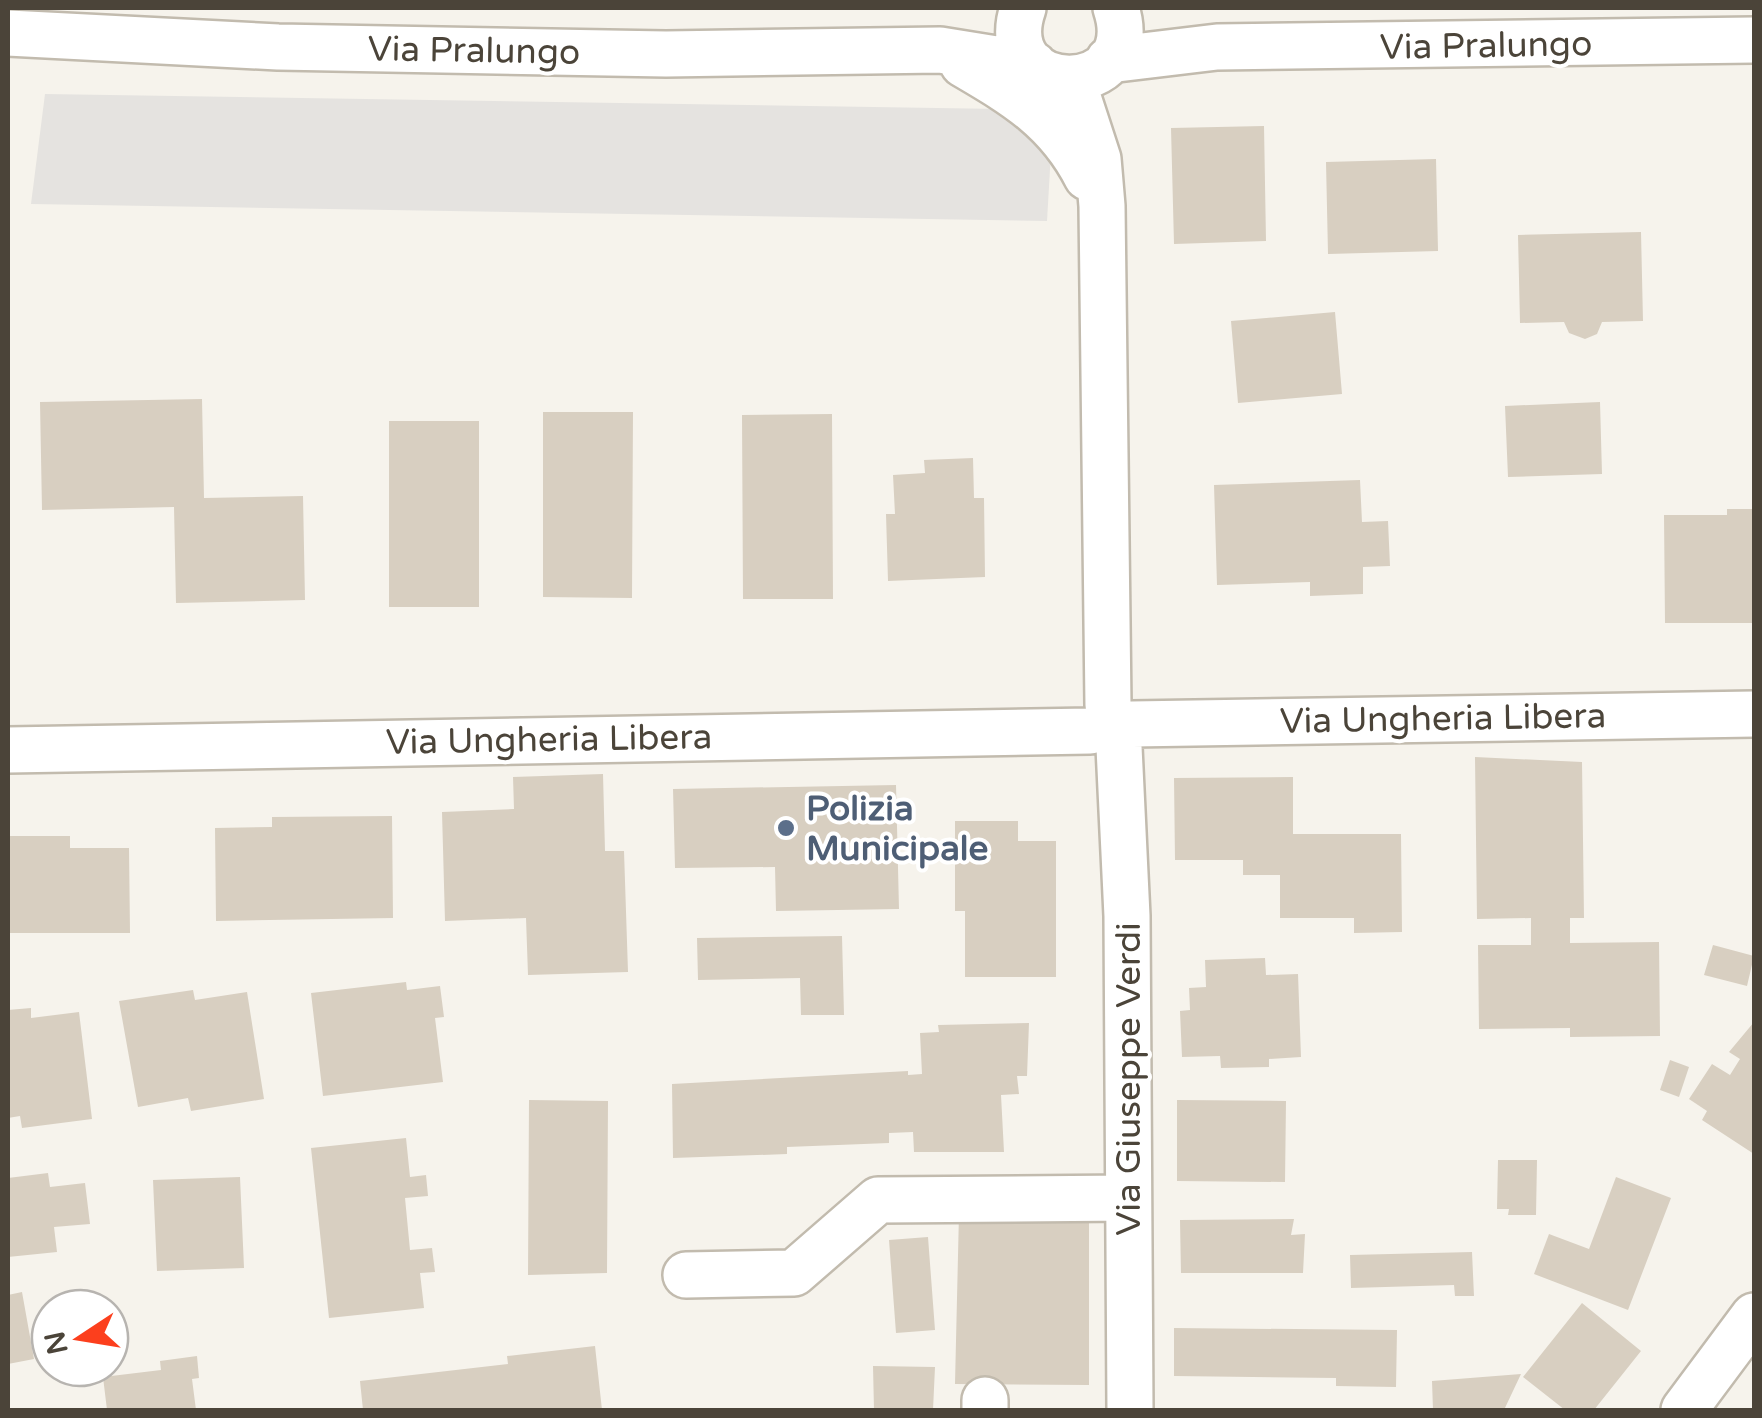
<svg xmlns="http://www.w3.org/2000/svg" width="1762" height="1418" font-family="'Varela Round',sans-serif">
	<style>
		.parking { fill: #e5e3e0 }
		.building { fill: #d8cfc1 }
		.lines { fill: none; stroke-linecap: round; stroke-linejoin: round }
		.minor-casing { stroke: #c2bbae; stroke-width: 50 }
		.minor { stroke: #fff; stroke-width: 45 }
		.service-dot { fill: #5c6f8a; stroke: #fff; stroke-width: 4 }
		.labels { text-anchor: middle; stroke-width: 8; stroke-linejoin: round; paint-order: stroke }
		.street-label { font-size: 35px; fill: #4b4439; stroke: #fff }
		.service-label { font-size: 35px; font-weight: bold; fill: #4e5e75; stroke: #fff; text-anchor: start }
	</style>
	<rect width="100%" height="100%" fill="#f6f3ec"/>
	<path class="parking" d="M 45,94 L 1001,109 L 1051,152 L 1047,221 L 31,204 Z"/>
	<path class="building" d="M 1264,126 L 1266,241 L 1174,244 L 1171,128 Z
		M 1436,159 L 1438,251 L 1328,254 L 1326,162 Z
		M 1641,232 L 1643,321 L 1602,322 L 1597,334 L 1585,339 L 1569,333 L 1564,322 L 1520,323 L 1518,235 Z
		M 1335,312 L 1342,394 L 1238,403 L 1231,321 Z
		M 202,399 L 204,498 L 303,496 L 305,600 L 176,603 L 174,507 L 42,510 L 40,402 Z
		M 1600,402 L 1602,474 L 1508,477 L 1505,406 Z
		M 543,412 L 633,412 L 632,598 L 543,597 Z
		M 832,414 L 833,599 L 743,599 L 742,415 Z
		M 389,421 L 479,421 L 479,607 L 389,607 Z
		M 973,458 L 974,498 L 984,498 L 985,577 L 888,581 L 886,514 L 895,514 L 893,475 L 925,473 L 924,460 Z
		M 1360,480 L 1362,522 L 1388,521 L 1390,566 L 1363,567 L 1363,594 L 1310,596 L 1310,582 L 1217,585 L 1214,485 Z
		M 1727,509 L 1754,509 L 1754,623 L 1665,623 L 1664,515 L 1727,515 Z
		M 1475,757 L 1582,762 L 1584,918 L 1570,918 L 1570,943 L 1659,942 L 1660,1036 L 1570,1037 L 1570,1028 L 1479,1029 L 1478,945 L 1531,945 L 1531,918 L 1477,919 Z
		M 603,774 L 605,851 L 624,851 L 628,972 L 528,975 L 526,918 L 445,921 L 442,812 L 514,809 L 513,777 Z
		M 1293,777 L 1293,834 L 1401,834 L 1402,932 L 1354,933 L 1354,918 L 1280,918 L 1280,875 L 1243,875 L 1243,860 L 1175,860 L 1174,778 Z
		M 896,785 L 899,909 L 776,911 L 775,867 L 675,868 L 673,789 Z
		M 392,816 L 393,918 L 216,921 L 215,828 L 272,827 L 272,817 Z
		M 955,821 L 1018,821 L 1018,841 L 1056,841 L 1056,977 L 965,977 L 965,911 L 955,911 Z
		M 8,836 L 70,836 L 70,848 L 129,848 L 130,933 L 8,933 Z
		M 842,936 L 844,1015 L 801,1015 L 800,978 L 698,980 L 697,938 Z
		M 1713,945 L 1754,956 L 1747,986 L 1704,975 Z
		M 1265,958 L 1266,975 L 1298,974 L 1301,1057 L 1269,1059 L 1269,1067 L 1221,1068 L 1220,1056 L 1182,1057 L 1180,1011 L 1190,1010 L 1189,988 L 1206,987 L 1205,960 Z
		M 406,982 L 407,990 L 440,986 L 444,1017 L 435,1018 L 443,1082 L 323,1096 L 311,993 Z
		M 193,990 L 195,1000 L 247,992 L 264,1099 L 191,1111 L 188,1098 L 138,1107 L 119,1001 Z
		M 31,1008 L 31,1018 L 79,1012 L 92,1119 L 22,1128 L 20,1116 L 8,1118 L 8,1010 Z
		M 1754,1022 L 1754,1154 L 1702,1120 L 1707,1111 L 1689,1099 L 1712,1064 L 1730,1075 L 1740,1059 L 1729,1052 Z
		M 1029,1023 L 1027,1076 L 1017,1076 L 1019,1094 L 1001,1095 L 1004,1152 L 914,1152 L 913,1132 L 889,1133 L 889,1143 L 787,1147 L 787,1154 L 673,1158 L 672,1084 L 908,1071 L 908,1075 L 922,1074 L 920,1033 L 939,1032 L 938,1025 Z
		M 1670,1060 L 1689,1067 L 1679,1097 L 1660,1090 Z
		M 529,1100 L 608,1101 L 607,1273 L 528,1275 Z
		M 1177,1100 L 1286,1101 L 1285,1182 L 1177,1181 Z
		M 406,1138 L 410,1177 L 426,1175 L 428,1196 L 405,1198 L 410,1250 L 432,1248 L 435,1272 L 420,1273 L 424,1308 L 329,1318 L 311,1148 Z
		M 1498,1160 L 1537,1160 L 1536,1215 L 1508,1215 L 1509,1209 L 1497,1209 Z
		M 48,1173 L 50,1187 L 85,1183 L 90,1224 L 54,1227 L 57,1252 L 8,1257 L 8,1178 Z
		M 240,1177 L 244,1268 L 157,1271 L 153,1180 Z
		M 1616,1177 L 1671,1198 L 1628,1310 L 1534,1274 L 1549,1234 L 1589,1249 Z
		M 959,1213 L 1089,1214 L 1089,1385 L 955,1384 Z
		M 1294,1219 L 1291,1235 L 1305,1234 L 1303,1273 L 1181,1273 L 1180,1220 Z
		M 928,1237 L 935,1330 L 896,1333 L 889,1240 Z
		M 1472,1252 L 1474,1296 L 1455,1296 L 1454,1285 L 1351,1288 L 1350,1255 Z
		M 22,1292 L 34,1359 L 8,1364 L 8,1295 Z
		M 1582,1303 L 1641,1351 L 1594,1410 L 1565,1410 L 1523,1377 Z
		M 1174,1328 L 1397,1330 L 1396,1387 L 1336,1386 L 1336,1378 L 1174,1376 Z
		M 595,1346 L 602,1410 L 363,1410 L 360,1381 L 508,1364 L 507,1356 Z
		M 197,1356 L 199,1378 L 192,1379 L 196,1410 L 107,1410 L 103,1377 L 161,1370 L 160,1361 Z
		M 873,1366 L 935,1367 L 933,1410 L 874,1410 Z
		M 1521,1374 L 1504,1410 L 1433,1410 L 1432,1381 Z"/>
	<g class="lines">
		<defs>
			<path id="minor" d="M 1023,8 C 991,101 1147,102 1116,8
				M 8,33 L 278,47 L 666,54 L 940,50 L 1034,65
				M 1109,60 L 1217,47 L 1754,40
				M 963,64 C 1016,95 1058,120 1087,177
				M 1072,79 L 1098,159 L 1102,206 L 1108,705
				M 1132,724 L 1754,714
				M 1119,747 L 1127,916 L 1130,1410
				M 8,750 L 1090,731
				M 686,1275 L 794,1273 L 878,1200 L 1128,1198
				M 985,1410 L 985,1400
				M 1684,1410 L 1754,1316"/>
		</defs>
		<use href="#minor" class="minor-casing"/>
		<use href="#minor" class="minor"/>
	</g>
	<circle class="service-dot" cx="786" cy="828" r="10"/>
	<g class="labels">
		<g class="street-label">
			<text transform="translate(1486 45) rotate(-1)" y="12">Via Pralungo</text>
			<text transform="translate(474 50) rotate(1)" y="12">Via Pralungo</text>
			<text transform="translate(1443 718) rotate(-1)" y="12">Via Ungheria Libera</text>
			<text transform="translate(549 739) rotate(-1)" y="12">Via Ungheria Libera</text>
			<text transform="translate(1128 1079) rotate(-90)" y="12">Via Giuseppe Verdi</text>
		</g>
		<g class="service-label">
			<text x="806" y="820">Polizia<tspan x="806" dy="40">Municipale</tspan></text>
		</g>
	</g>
	<rect width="1762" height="1418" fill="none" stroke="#4b4439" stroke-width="20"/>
	<g transform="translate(80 1338) rotate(258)"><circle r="48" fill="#ffffff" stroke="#b7b4b0" stroke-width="2.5"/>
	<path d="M0-8L18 38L0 25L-18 38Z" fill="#fc3f1d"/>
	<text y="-15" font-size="28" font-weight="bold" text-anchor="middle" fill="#4b4439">N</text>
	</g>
</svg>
